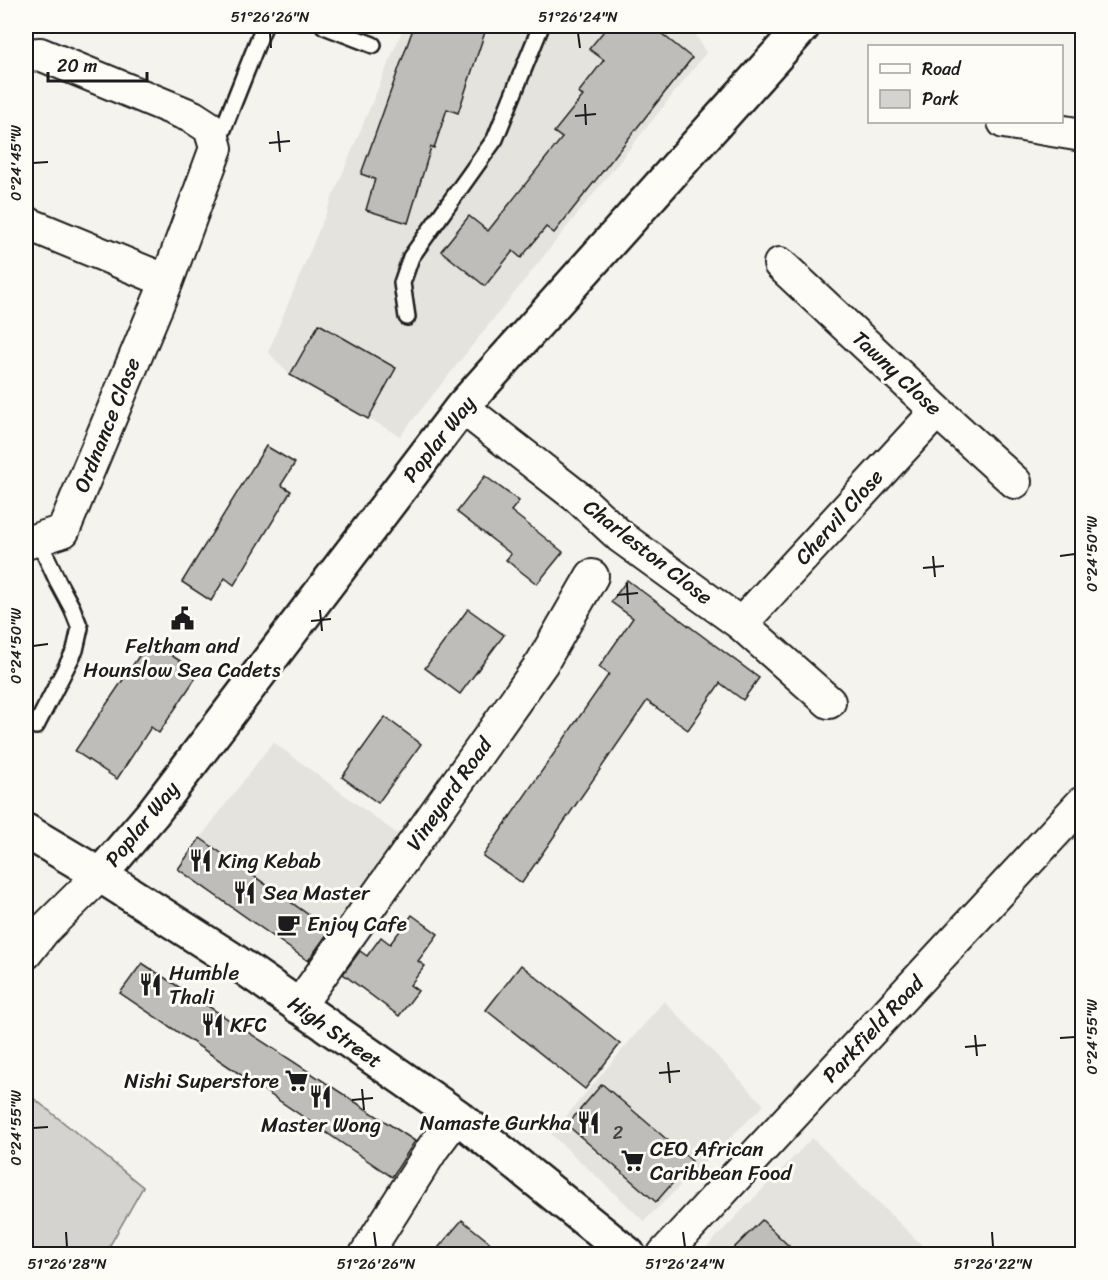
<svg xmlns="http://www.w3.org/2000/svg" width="1108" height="1280" font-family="Sriracha,sans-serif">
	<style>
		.built { fill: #e4e3de }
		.green { fill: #d4d3cf; stroke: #787876; stroke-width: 1.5 }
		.building { fill: #bebdba; stroke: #1c1c1c; stroke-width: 1.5 }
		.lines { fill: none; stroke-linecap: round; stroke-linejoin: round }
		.lane-casing { stroke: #1c1c1c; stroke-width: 20 }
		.street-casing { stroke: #1c1c1c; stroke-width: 36 }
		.secondary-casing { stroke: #1c1c1c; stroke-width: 38 }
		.primary-casing { stroke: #1c1c1c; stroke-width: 38 }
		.lane { stroke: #fdfcf7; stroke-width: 15 }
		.street { stroke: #fdfcf7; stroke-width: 32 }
		.secondary { stroke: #fdfcf7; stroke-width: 33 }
		.primary { stroke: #fdfcf7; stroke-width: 33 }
		.ticks { fill: none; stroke: #1c1c1c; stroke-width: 2 }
		.labels { text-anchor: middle; stroke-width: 6; stroke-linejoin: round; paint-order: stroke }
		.number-label { font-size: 18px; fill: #444 }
		.street-label { font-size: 21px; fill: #1c1c1c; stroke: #fdfcf7 }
		.poi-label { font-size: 21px; fill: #1c1c1c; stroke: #fdfcf7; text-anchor: start }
		.neatline { fill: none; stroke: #1c1c1c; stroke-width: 2 }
		.ticks-label { font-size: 15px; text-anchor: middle; fill: #1c1c1c }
	</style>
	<rect width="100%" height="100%" fill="#f4f3ee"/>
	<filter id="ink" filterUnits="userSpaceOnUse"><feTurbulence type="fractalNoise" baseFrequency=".0167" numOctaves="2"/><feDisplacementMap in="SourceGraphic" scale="12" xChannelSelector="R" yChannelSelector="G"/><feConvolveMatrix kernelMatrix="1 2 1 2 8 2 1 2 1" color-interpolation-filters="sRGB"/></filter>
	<g filter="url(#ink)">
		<path class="built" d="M 404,26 L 691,26 L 706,53 L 400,436 L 290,375 L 268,352 Z
			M 273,742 L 400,836 L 312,964 L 178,869 L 200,838 Z
			M 664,1001 L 764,1105 L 644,1221 L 551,1134 Z
			M 812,1138 L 928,1251 L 924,1254 L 700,1254 Z"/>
		<path class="green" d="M 26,1092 L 143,1187 L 105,1254 L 26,1254 Z"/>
		<path class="building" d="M 414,26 L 487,26 L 458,113 L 447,109 L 434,148 L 431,147 L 408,223 L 366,210 L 375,179 L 361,174 Z
			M 608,26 L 652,26 L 692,58 L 554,233 L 546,227 L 521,258 L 513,251 L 485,286 L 441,251 L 469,216 L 488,231 L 562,138 L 554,132 L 583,96 L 578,93 L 604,60 L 589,49 Z
			M 319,324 L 396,368 L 368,419 L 290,375 Z
			M 266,446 L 295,463 L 281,485 L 291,491 L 234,585 L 225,578 L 211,601 L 182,582 Z
			M 485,476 L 519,501 L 511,511 L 563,552 L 537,584 L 506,560 L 511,554 L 457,512 Z
			M 627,580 L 759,678 L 743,700 L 720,683 L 688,730 L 647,701 L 522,883 L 483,856 L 609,674 L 599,667 L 633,618 L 611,602 Z
			M 468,609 L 504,635 L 460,694 L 425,668 Z
			M 149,641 L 199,673 L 159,733 L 151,727 L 117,779 L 75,751 Z
			M 385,717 L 421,744 L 378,803 L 342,777 Z
			M 200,838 L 330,930 L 308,961 L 178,869 Z
			M 412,915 L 438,934 L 418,961 L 425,966 L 410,985 L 418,991 L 399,1016 L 343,974 L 360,951 L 367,956 L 381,937 L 390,944 Z
			M 142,963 L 415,1141 L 392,1177 L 120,993 Z
			M 521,965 L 620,1044 L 585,1089 L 486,1010 Z
			M 602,1084 L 692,1161 L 656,1202 L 567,1125 Z
			M 462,1220 L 504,1254 L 433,1254 Z
			M 762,1220 L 797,1254 L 728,1254 Z"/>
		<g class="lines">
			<defs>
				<path id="lane" d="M 324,26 L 373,45
					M 218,142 L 264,26
					M 407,317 L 402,283 L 411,257 L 495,139 L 541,26
					M 36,726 L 75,650 L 80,628 L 72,608 L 58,582 L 38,539"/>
				<path id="street" d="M 26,55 L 40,54 L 193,117 L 210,128 L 216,148 L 167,281 L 26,223
					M 1004,122 L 1082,135
					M 780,264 L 937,411 L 1015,482
					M 462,407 L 580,499 L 621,537 L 741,624 L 829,702
					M 26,543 L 63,531 L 167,281
					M 741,624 L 937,411
					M 26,953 L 44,930 L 100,875
					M 298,1007 L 542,663 L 592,576
					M 366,1254 L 433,1148 L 457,1116
					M 664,1254 L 1082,803"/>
				<path id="secondary" d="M 100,875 L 153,813 L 462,407 L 803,26"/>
				<path id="primary" d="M 26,831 L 100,875 L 230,958 L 457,1116 L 628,1254"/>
			</defs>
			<use href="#lane" class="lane-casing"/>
			<use href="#street" class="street-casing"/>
			<use href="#secondary" class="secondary-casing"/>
			<use href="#primary" class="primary-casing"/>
			<use href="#lane" class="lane"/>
			<use href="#street" class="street"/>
			<use href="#secondary" class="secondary"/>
			<use href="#primary" class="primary"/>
		</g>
	</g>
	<path class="ticks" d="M 270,33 L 271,48M 578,33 L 580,48M 585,104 L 586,125M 575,116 L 596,114M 278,131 L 280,152M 269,143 L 290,141M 33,163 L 48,162M 933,556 L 935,577M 1060,556 L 1075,554M 923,568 L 944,566M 627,583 L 628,604M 617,595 L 638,593M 320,610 L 322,631M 311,621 L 331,619M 33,646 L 48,644M 975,1035 L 977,1056M 1060,1038 L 1075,1037M 965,1047 L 986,1045M 668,1062 L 670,1083M 659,1073 L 680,1071M 362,1089 L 364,1110M 352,1100 L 373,1098M 33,1128 L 48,1127M 66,1232 L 67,1247M 374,1232 L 376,1247M 683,1232 L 685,1247M 992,1232 L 993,1247"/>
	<defs>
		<symbol id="civic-bare" viewBox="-9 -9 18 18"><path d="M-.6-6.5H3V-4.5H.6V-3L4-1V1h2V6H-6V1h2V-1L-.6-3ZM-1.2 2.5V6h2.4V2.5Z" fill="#1c1c1c" stroke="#fdfcf7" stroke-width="2.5" paint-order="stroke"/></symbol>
		<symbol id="restaurant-bare" viewBox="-9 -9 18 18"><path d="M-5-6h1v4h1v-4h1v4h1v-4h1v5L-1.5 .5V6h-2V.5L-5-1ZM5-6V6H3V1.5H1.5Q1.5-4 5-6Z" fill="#1c1c1c" stroke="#fdfcf7" stroke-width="2.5" paint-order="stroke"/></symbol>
		<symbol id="cafe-bare" viewBox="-9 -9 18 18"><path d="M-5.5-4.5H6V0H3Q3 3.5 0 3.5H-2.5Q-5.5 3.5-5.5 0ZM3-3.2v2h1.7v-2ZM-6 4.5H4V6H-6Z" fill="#1c1c1c" stroke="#fdfcf7" stroke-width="2.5" paint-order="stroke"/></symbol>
		<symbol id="supermarket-bare" viewBox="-9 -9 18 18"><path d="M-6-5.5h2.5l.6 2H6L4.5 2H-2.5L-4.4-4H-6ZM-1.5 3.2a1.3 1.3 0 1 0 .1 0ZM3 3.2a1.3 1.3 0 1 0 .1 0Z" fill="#1c1c1c" stroke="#fdfcf7" stroke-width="2.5" paint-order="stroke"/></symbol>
	</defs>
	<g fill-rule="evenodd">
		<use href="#civic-bare" x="166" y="602" width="33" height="33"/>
		<use href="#restaurant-bare" x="184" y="844" width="33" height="33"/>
		<use href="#restaurant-bare" x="228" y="876" width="33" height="33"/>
		<use href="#cafe-bare" x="272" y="908" width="33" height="33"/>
		<use href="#restaurant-bare" x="134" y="968" width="33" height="33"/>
		<use href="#restaurant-bare" x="196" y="1008" width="33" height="33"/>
		<use href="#supermarket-bare" x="280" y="1064" width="33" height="33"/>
		<use href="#restaurant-bare" x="304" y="1080" width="33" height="33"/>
		<use href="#restaurant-bare" x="572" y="1106" width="33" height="33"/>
		<use href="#supermarket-bare" x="616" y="1144" width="33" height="33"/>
	</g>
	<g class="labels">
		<g class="number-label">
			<text x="618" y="1139">2</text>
		</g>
		<g class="street-label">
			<text transform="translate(897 373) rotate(43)" y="7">Tawny Close</text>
			<text transform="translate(107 425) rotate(-68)" y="7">Ordnance Close</text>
			<text transform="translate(439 439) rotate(-52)" y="7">Poplar Way</text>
			<text transform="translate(839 517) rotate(-48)" y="7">Chervil Close</text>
			<text transform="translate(648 552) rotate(38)" y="7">Charleston Close</text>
			<text transform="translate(449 794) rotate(-55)" y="7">Vineyard Road</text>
			<text transform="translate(142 824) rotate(-51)" y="7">Poplar Way</text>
			<text transform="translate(873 1029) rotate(-47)" y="7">Parkfield Road</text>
			<text transform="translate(335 1032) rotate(35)" y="7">High Street</text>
		</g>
		<g class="poi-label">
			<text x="182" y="653" text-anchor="middle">Feltham and<tspan x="182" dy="24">Hounslow Sea Cadets</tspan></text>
			<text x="218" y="868">King Kebab</text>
			<text x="263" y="900">Sea Master</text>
			<text x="307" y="931">Enjoy Cafe</text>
			<text x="169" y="980">Humble<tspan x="169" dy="24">Thali</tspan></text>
			<text x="230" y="1032">KFC</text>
			<text x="279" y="1088" text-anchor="end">Nishi Superstore</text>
			<text x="571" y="1130" text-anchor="end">Namaste Gurkha</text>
			<text x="321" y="1132" text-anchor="middle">Master Wong</text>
			<text x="650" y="1156">CEO African<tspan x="650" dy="24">Caribbean Food</tspan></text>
		</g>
	</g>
	<rect width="1108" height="1280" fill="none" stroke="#fdfcf7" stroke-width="66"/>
	<rect x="868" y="45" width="195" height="78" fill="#fdfcf7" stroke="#a3a29f" stroke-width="1.5"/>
	<rect x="880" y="64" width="30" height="9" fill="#fdfcf7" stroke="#a3a29f" stroke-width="1.5"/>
	<text x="922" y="75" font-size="18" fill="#1c1c1c">Road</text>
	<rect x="880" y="90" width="30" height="18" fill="#d4d3cf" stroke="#a3a29f" stroke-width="1.5"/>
	<text x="922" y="105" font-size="18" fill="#1c1c1c">Park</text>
	<path d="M48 72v9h99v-9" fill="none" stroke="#1c1c1c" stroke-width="3"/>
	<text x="57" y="72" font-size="18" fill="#1c1c1c" stroke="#fdfcf7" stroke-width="4.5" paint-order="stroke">20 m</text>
	<rect x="33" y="33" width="1042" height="1214" class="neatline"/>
	<g class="ticks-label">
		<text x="270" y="22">51°26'26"N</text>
		<text x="578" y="22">51°26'24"N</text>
		<text transform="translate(16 163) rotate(-90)" y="5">0°24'45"W</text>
		<text transform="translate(1092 554) rotate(-90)" y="5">0°24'50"W</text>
		<text transform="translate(16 646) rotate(-90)" y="5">0°24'50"W</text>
		<text transform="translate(1092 1037) rotate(-90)" y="5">0°24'55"W</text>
		<text transform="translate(16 1128) rotate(-90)" y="5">0°24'55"W</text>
		<text x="67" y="1269">51°26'28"N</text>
		<text x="376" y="1269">51°26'26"N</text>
		<text x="685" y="1269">51°26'24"N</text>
		<text x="993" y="1269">51°26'22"N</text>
	</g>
</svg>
